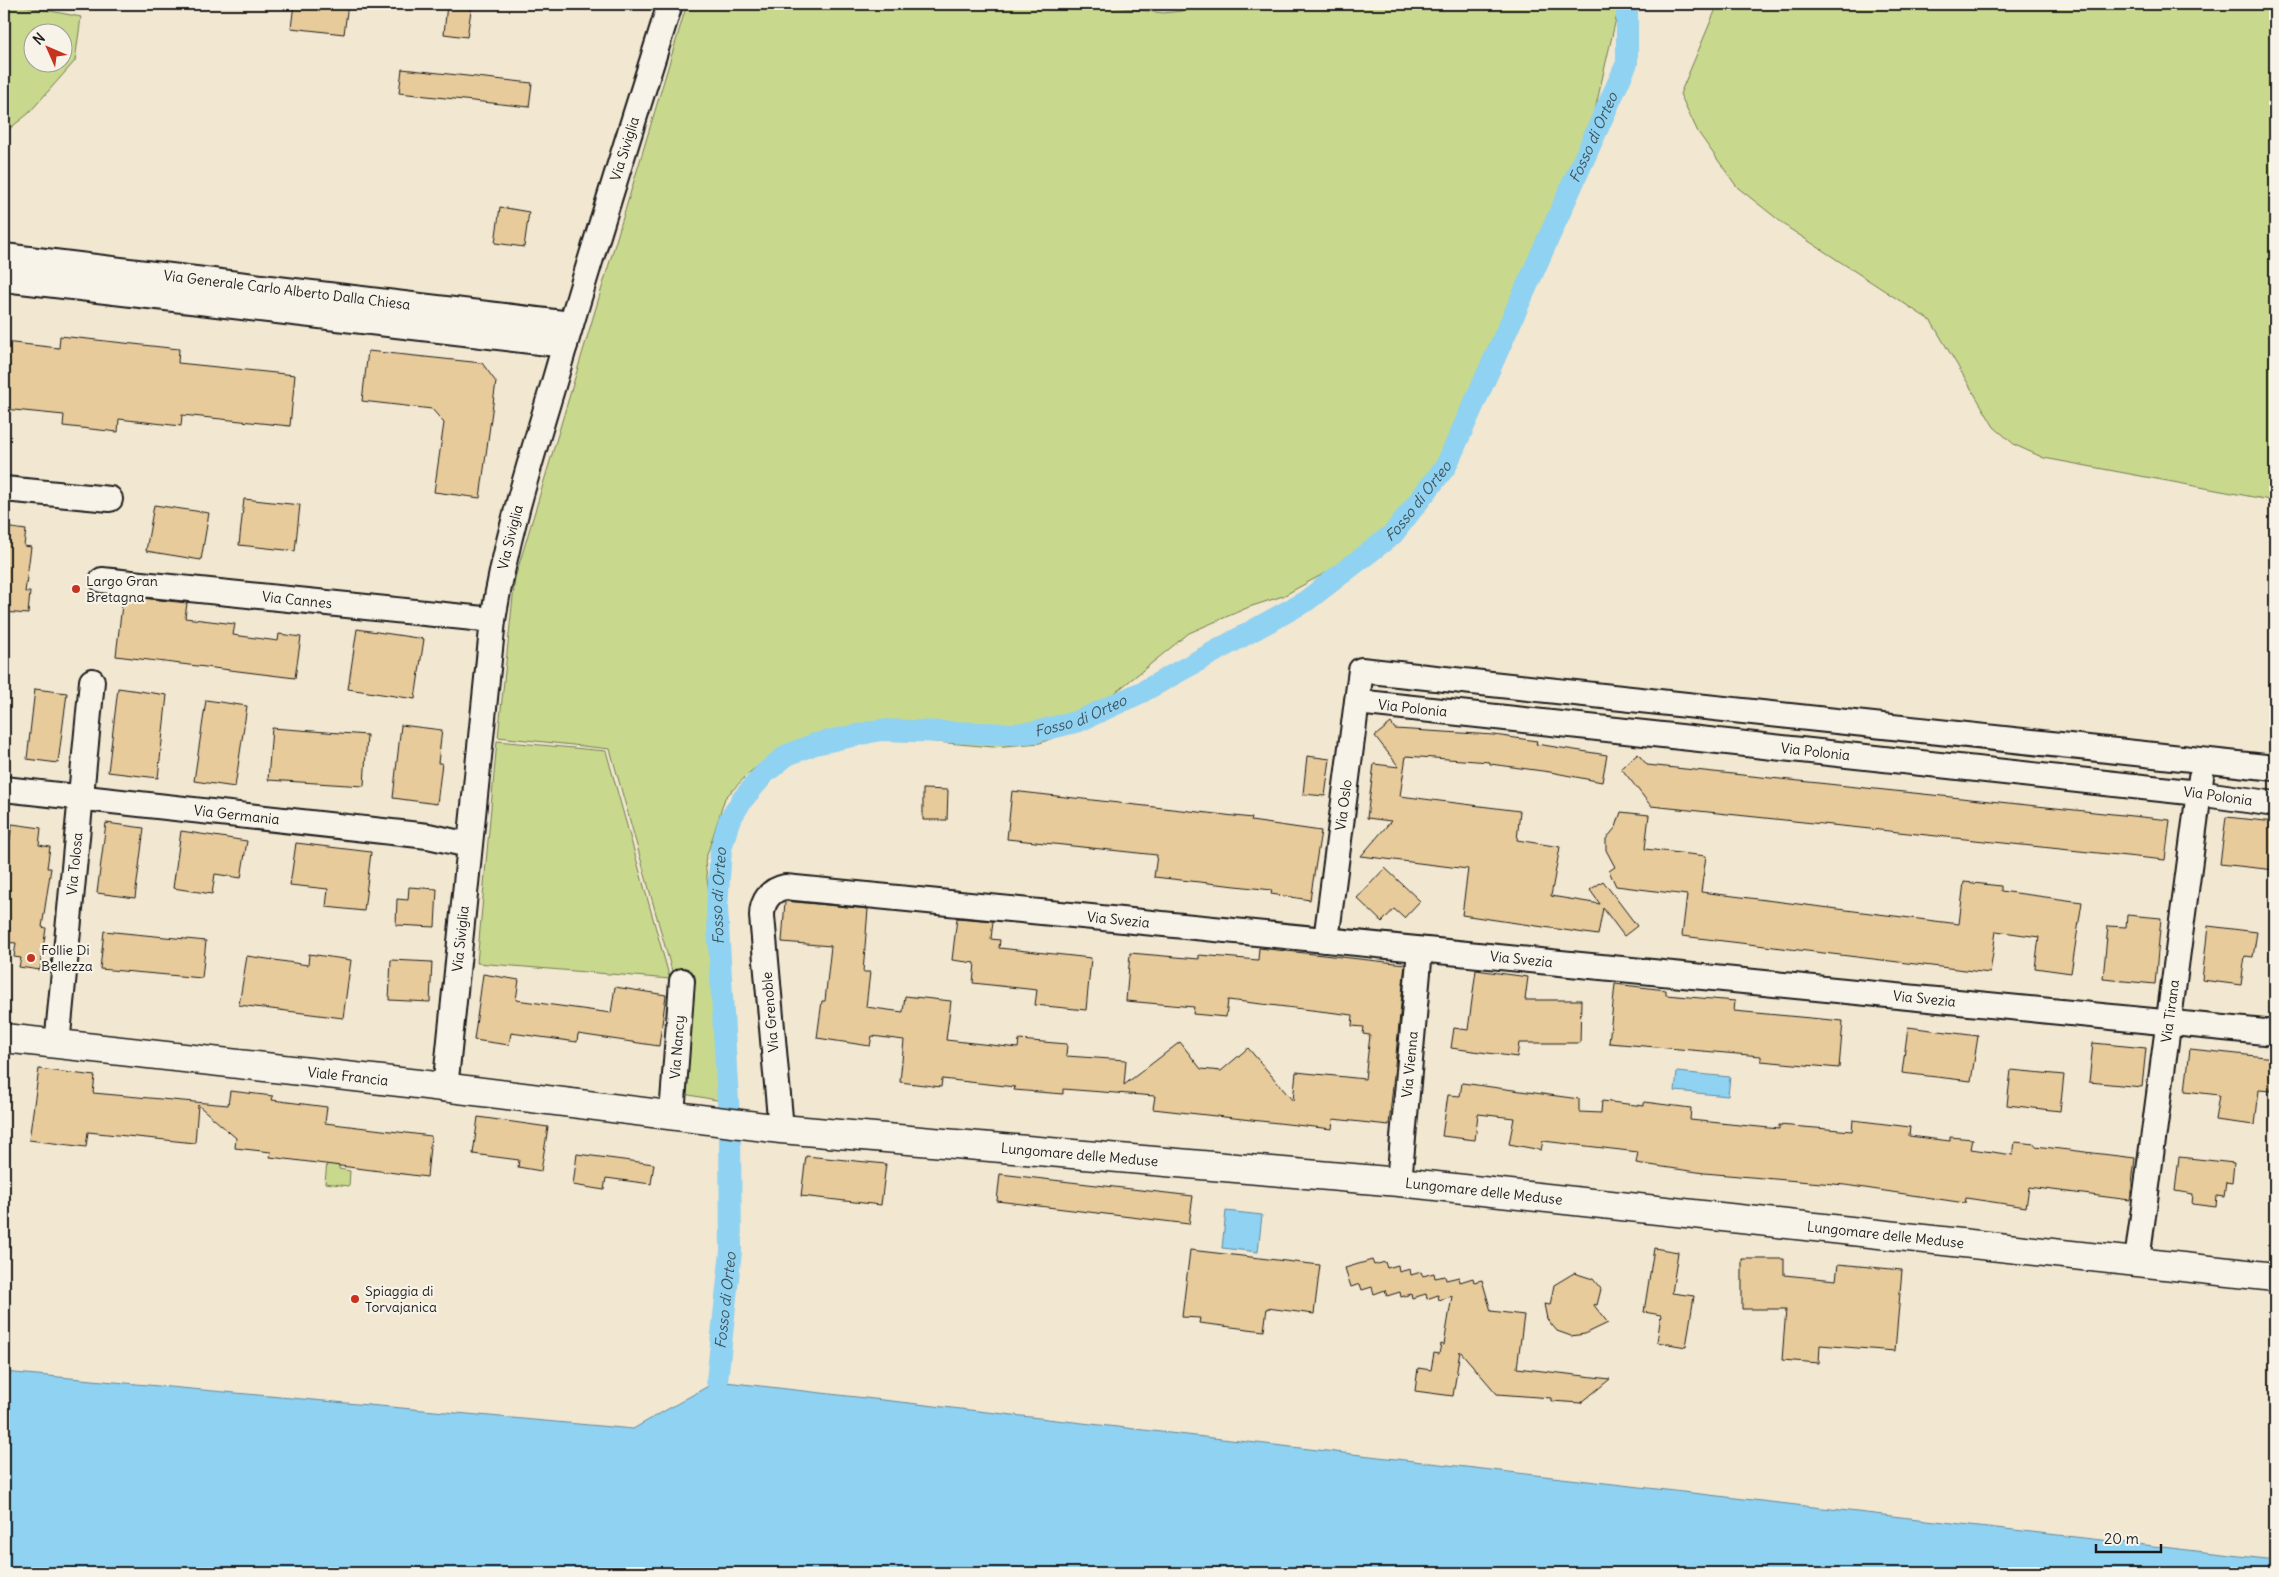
<svg xmlns="http://www.w3.org/2000/svg" width="2279" height="1577" font-family="Delius,sans-serif">
	<style>
		.green { fill: #c8d98d; stroke: #727a54; fill-rule: evenodd }
		.water { fill: #90d2f1; stroke: #62899c }
		.lines { fill: none; stroke-linecap: round; stroke-linejoin: round }
		.canal { stroke: #90d2f1; stroke-width: 22 }
		.building { fill: #e7cb9b; stroke: #1c1c1c }
		.street-casing { stroke: #1c1c1c; stroke-width: 28 }
		.secondary-casing { stroke: #1c1c1c; stroke-width: 31 }
		.street { stroke: #f7f3e8; stroke-width: 24 }
		.secondary { stroke: #f7f3e8; stroke-width: 28 }
		.poi-dot { fill: #c8321e; stroke: #f7f3e8; stroke-width: 2 }
		.labels { text-anchor: middle; stroke-width: 4.5; stroke-linejoin: round; paint-order: stroke }
		.street-label { font-size: 14px; fill: #1c1c1c; stroke: #f7f3e8 }
		.poi-label { font-size: 14px; fill: #1c1c1c; stroke: #f7f3e8; text-anchor: start }
		.water-label { font-size: 15px; font-style: italic; fill: #3f535c; stroke: #f7f3e8 }
	</style>
	<rect width="100%" height="100%" fill="#f2e7d1"/>
	<filter id="ink" filterUnits="userSpaceOnUse"><feTurbulence type="fractalNoise" baseFrequency=".02" numOctaves="2"/><feDisplacementMap in="SourceGraphic" scale="10" xChannelSelector="R" yChannelSelector="G"/><feConvolveMatrix kernelMatrix="1 2 1 2 8 2 1 2 1" color-interpolation-filters="sRGB"/></filter>
	<g filter="url(#ink)">
		<path class="green" d="M 4,4 L 15,4 L 81,17 L 75,61 L 28,114 L 4,133 ZM 32,32 L 62,32 L 62,62 L 32,62 Z
			M 687,4 L 1094,4 L 1163,13 L 1182,11 L 1182,4 L 1618,4 L 1618,10 L 1592,123 L 1574,169 L 1564,223 L 1514,339 L 1467,408 L 1439,467 L 1400,516 L 1356,556 L 1283,596 L 1249,607 L 1189,633 L 1101,704 L 1079,725 L 1061,735 L 1040,743 L 993,747 L 867,736 L 826,739 L 775,753 L 750,772 L 725,798 L 705,861 L 715,949 L 722,1101 L 678,1093 L 675,982 L 610,749 L 498,737 L 515,578 Z
			M 1718,4 L 2275,4 L 2275,501 L 2044,458 L 2015,445 L 1994,427 L 1931,321 L 1790,229 L 1737,187 L 1698,132 L 1680,94 Z
			M 497,741 L 606,751 L 670,979 L 477,963 Z
			M 328,1150 L 341,1151 L 339,1169 L 350,1171 L 349,1186 L 325,1183 Z"/>
		<path class="water" d="M 1677,1072 L 1730,1077 L 1728,1096 L 1675,1091 Z
			M 1226,1211 L 1262,1215 L 1258,1252 L 1222,1248 Z
			M 4,1372 L 633,1429 L 717,1381 L 2275,1560 L 2275,1573 L 4,1573 Z"/>
		<g class="lines">
			<path class="canal" id="s1" d="M 717,1381 L 731,1251 L 730,1136 L 717,908 L 721,849 L 729,821 L 742,800 L 765,773 L 787,755 L 815,744 L 880,730 L 1014,734 L 1035,732 L 1079,721 L 1142,692 L 1306,601 L 1393,534 L 1446,466 L 1627,63 L 1627,4"/>
		</g>
		<path class="building" d="M 294,4 L 348,4 L 344,34 L 291,28 Z
			M 447,4 L 472,4 L 467,37 L 444,34 Z
			M 402,69 L 532,83 L 529,107 L 399,93 Z
			M 500,207 L 529,212 L 524,247 L 495,243 Z
			M 60,336 L 179,349 L 178,363 L 295,375 L 290,426 L 182,415 L 181,426 L 119,419 L 118,432 L 63,426 L 64,415 L 4,409 L 4,342 L 59,348 Z
			M 368,351 L 482,363 L 496,382 L 480,498 L 434,492 L 444,423 L 432,409 L 362,401 Z
			M 244,499 L 300,505 L 295,551 L 239,545 Z
			M 154,505 L 209,513 L 201,560 L 146,551 Z
			M 4,527 L 26,530 L 24,546 L 31,547 L 25,592 L 30,592 L 28,614 L 4,612 Z
			M 123,596 L 187,603 L 185,618 L 235,624 L 233,635 L 278,641 L 279,634 L 301,637 L 295,678 L 116,656 Z
			M 357,629 L 424,639 L 415,699 L 348,689 Z
			M 118,688 L 167,695 L 158,778 L 108,772 Z
			M 35,689 L 67,693 L 58,763 L 27,759 Z
			M 206,700 L 247,706 L 235,787 L 194,781 Z
			M 1391,723 L 1395,729 L 1494,735 L 1537,741 L 1536,744 L 1607,755 L 1602,782 L 1550,772 L 1490,764 L 1490,762 L 1406,756 L 1400,796 L 1520,811 L 1517,840 L 1560,847 L 1551,896 L 1600,904 L 1590,890 L 1603,881 L 1637,926 L 1624,936 L 1603,908 L 1598,935 L 1462,915 L 1468,869 L 1361,856 L 1391,821 L 1367,818 L 1374,764 L 1399,767 L 1375,736 Z
			M 401,725 L 442,730 L 438,763 L 442,763 L 437,804 L 393,798 Z
			M 272,728 L 367,735 L 364,786 L 268,780 Z
			M 1638,754 L 1647,765 L 2170,820 L 2165,860 L 1651,806 L 1621,768 Z
			M 1307,756 L 1330,759 L 1325,796 L 1303,794 Z
			M 923,789 L 948,790 L 947,820 L 923,820 Z
			M 1012,791 L 1252,818 L 1251,821 L 1321,831 L 1310,900 L 1271,894 L 1272,890 L 1154,877 L 1157,855 L 1007,839 Z
			M 1621,812 L 1649,815 L 1645,849 L 1706,856 L 1701,892 L 1959,924 L 1964,882 L 2001,886 L 2001,891 L 2082,902 L 2071,973 L 2035,968 L 2039,937 L 1996,931 L 1990,973 L 1682,936 L 1687,895 L 1616,886 L 1609,871 L 1615,867 L 1606,850 L 1606,839 L 1616,827 Z
			M 2226,817 L 2275,822 L 2275,870 L 2220,864 Z
			M 106,823 L 144,828 L 135,898 L 97,893 Z
			M 12,824 L 41,828 L 39,845 L 50,847 L 47,868 L 51,868 L 42,927 L 46,928 L 40,970 L 19,967 L 21,958 L 14,957 L 16,943 L 4,942 L 7,898 L 4,898 L 4,884 Z
			M 181,831 L 247,841 L 241,878 L 215,874 L 212,894 L 173,888 Z
			M 296,843 L 371,852 L 364,911 L 326,907 L 328,889 L 290,885 Z
			M 1385,868 L 1420,901 L 1404,918 L 1394,909 L 1382,922 L 1357,898 Z
			M 409,887 L 437,889 L 435,927 L 396,925 L 397,899 L 408,900 Z
			M 785,901 L 868,909 L 863,972 L 870,972 L 866,1007 L 903,1012 L 905,996 L 951,1001 L 946,1040 L 1018,1048 L 1019,1040 L 1067,1044 L 1066,1056 L 1126,1060 L 1124,1085 L 1180,1042 L 1201,1069 L 1221,1071 L 1248,1048 L 1293,1101 L 1296,1072 L 1365,1079 L 1370,1035 L 1363,1034 L 1364,1027 L 1352,1026 L 1353,1015 L 1228,1000 L 1226,1017 L 1193,1014 L 1194,1007 L 1126,1001 L 1130,953 L 1199,959 L 1199,955 L 1258,960 L 1259,948 L 1405,964 L 1389,1125 L 1333,1119 L 1332,1129 L 1153,1109 L 1155,1096 L 1063,1089 L 1063,1094 L 1014,1090 L 1015,1087 L 942,1079 L 941,1087 L 900,1082 L 904,1040 L 872,1036 L 870,1046 L 817,1038 L 822,1001 L 825,1001 L 831,946 L 782,942 Z
			M 2127,915 L 2161,918 L 2155,984 L 2103,979 L 2108,926 L 2126,927 Z
			M 957,918 L 993,921 L 991,939 L 1000,940 L 999,948 L 1091,958 L 1086,1010 L 1035,1005 L 1037,990 L 973,983 L 975,963 L 952,960 Z
			M 2208,926 L 2257,932 L 2253,957 L 2245,956 L 2241,985 L 2202,980 Z
			M 104,931 L 206,941 L 202,978 L 100,969 Z
			M 309,954 L 351,960 L 343,1018 L 239,1005 L 247,956 L 308,965 Z
			M 391,960 L 432,962 L 430,1002 L 389,1000 Z
			M 1476,970 L 1528,977 L 1525,1000 L 1581,1000 L 1580,1043 L 1519,1043 L 1517,1057 L 1451,1048 L 1454,1028 L 1468,1030 Z
			M 483,974 L 519,980 L 516,1000 L 611,1013 L 615,987 L 666,995 L 659,1046 L 578,1034 L 577,1042 L 511,1033 L 509,1045 L 474,1040 Z
			M 1615,984 L 1666,990 L 1666,995 L 1735,1001 L 1734,1011 L 1843,1021 L 1839,1068 L 1761,1061 L 1761,1056 L 1609,1043 Z
			M 1908,1027 L 1978,1036 L 1971,1081 L 1902,1073 Z
			M 2093,1043 L 2146,1048 L 2142,1087 L 2089,1082 Z
			M 2190,1049 L 2275,1058 L 2271,1091 L 2259,1090 L 2255,1125 L 2215,1120 L 2219,1095 L 2185,1091 Z
			M 39,1069 L 95,1076 L 93,1093 L 228,1105 L 230,1091 L 273,1096 L 272,1100 L 327,1107 L 325,1123 L 431,1136 L 427,1177 L 270,1157 L 271,1152 L 235,1148 L 236,1138 L 198,1105 L 195,1143 L 88,1132 L 86,1147 L 29,1140 Z
			M 2011,1070 L 2064,1075 L 2060,1111 L 2007,1105 Z
			M 1462,1083 L 1579,1099 L 1579,1112 L 1601,1113 L 1602,1101 L 1644,1106 L 1644,1102 L 1691,1108 L 1690,1120 L 1779,1129 L 1779,1125 L 1852,1131 L 1853,1120 L 1910,1127 L 1909,1136 L 1950,1141 L 1950,1137 L 1973,1139 L 1971,1149 L 2013,1155 L 2015,1142 L 2035,1144 L 2035,1146 L 2135,1158 L 2130,1200 L 2029,1187 L 2026,1207 L 1966,1198 L 1965,1203 L 1845,1185 L 1704,1173 L 1636,1163 L 1638,1152 L 1543,1141 L 1541,1150 L 1509,1144 L 1514,1118 L 1478,1114 L 1475,1140 L 1442,1136 L 1448,1095 L 1460,1096 Z
			M 478,1117 L 548,1127 L 541,1171 L 518,1167 L 519,1160 L 473,1154 Z
			M 577,1154 L 654,1164 L 651,1184 L 606,1178 L 604,1190 L 573,1185 Z
			M 806,1156 L 886,1164 L 881,1205 L 801,1196 Z
			M 2179,1157 L 2234,1163 L 2232,1183 L 2226,1182 L 2224,1197 L 2217,1196 L 2216,1207 L 2192,1204 L 2193,1194 L 2175,1191 Z
			M 1000,1174 L 1193,1196 L 1189,1224 L 997,1201 Z
			M 1654,1248 L 1678,1252 L 1672,1293 L 1694,1296 L 1686,1347 L 1657,1342 L 1661,1315 L 1644,1312 Z
			M 1190,1250 L 1320,1265 L 1314,1314 L 1267,1308 L 1264,1331 L 1199,1323 L 1200,1318 L 1182,1317 Z
			M 1742,1259 L 1784,1259 L 1784,1275 L 1836,1280 L 1838,1264 L 1902,1270 L 1895,1351 L 1820,1345 L 1819,1363 L 1782,1360 L 1786,1309 L 1742,1309 Z
			M 1372,1260 L 1374,1265 L 1385,1262 L 1387,1268 L 1398,1265 L 1399,1272 L 1410,1269 L 1411,1275 L 1421,1272 L 1423,1276 L 1434,1273 L 1435,1278 L 1445,1276 L 1446,1280 L 1459,1277 L 1460,1282 L 1473,1278 L 1474,1282 L 1482,1280 L 1491,1311 L 1524,1315 L 1517,1368 L 1610,1379 L 1581,1403 L 1551,1401 L 1551,1398 L 1497,1394 L 1460,1351 L 1453,1396 L 1415,1391 L 1418,1368 L 1431,1370 L 1434,1353 L 1439,1354 L 1441,1344 L 1444,1345 L 1452,1296 L 1439,1300 L 1438,1295 L 1427,1299 L 1426,1294 L 1412,1298 L 1411,1294 L 1401,1297 L 1400,1292 L 1387,1296 L 1385,1290 L 1374,1294 L 1372,1287 L 1362,1290 L 1360,1284 L 1351,1287 L 1345,1268 Z
			M 1574,1273 L 1593,1279 L 1601,1289 L 1597,1305 L 1593,1304 L 1608,1323 L 1585,1334 L 1571,1336 L 1557,1331 L 1547,1319 L 1544,1304 L 1550,1305 L 1554,1285 Z"/>
		<g class="lines">
			<defs>
				<g id="street">
					<path id="s2" d="M 4,256 L 571,324"/>
					<path d="M 4,279 L 565,345"/>
					<path d="M 4,489 L 110,499"/>
					<path id="s3" d="M 102,580 L 493,620"/>
					<path id="s4" d="M 1357,702 L 2198,793 L 2275,804"/>
					<path id="s5" d="M 4,789 L 428,836 L 469,845"/>
					<path id="s6" d="M 1326,940 L 1361,670 L 2275,768"/>
					<path id="s7" d="M 57,1045 L 92,681"/>
					<path id="s8" d="M 445,1089 L 493,620 C 506,538 531,459 555,379 C 591,254 631,129 670,4"/>
					<path id="s9" d="M 672,1115 L 682,981"/>
					<path id="s10" d="M 781,1129 L 762,916 C 762,901 770,890 785,887 L 2275,1033"/>
					<path id="s11" d="M 1399,1182 L 1420,950"/>
					<path id="s12" d="M 2137,1261 L 2201,777"/>
				</g>
				<g id="secondary">
					<path id="s13" d="M 4,1038 L 418,1084 L 781,1129 L 1399,1182 L 2275,1277"/>
				</g>
			</defs>
			<use href="#street" class="street-casing"/>
			<use href="#secondary" class="secondary-casing"/>
			<use href="#street" class="street"/>
			<use href="#secondary" class="secondary"/>
		</g>
	</g>
	<g class="poi-dot">
		<circle cx="76" cy="589" r="5"/>
		<circle cx="31" cy="958" r="5"/>
		<circle cx="355" cy="1299" r="5"/>
	</g>
	<g class="labels">
		<g class="street-label">
			<text dy="5" stroke="none"><textPath href="#s8" startOffset="961">Via Siviglia</textPath></text>
			<text dy="5" stroke="none"><textPath href="#s2" startOffset="285">Via Generale Carlo Alberto Dalla Chiesa</textPath></text>
			<text dy="5" stroke="none"><textPath href="#s8" startOffset="556">Via Siviglia</textPath></text>
			<text dy="5" stroke="none"><textPath href="#s3" startOffset="196">Via Cannes</textPath></text>
			<text dy="5" stroke="none"><textPath href="#s4" startOffset="56">Via Polonia</textPath></text>
			<text dy="5" stroke="none"><textPath href="#s4" startOffset="461">Via Polonia</textPath></text>
			<text dy="5" stroke="none"><textPath href="#s4" startOffset="866">Via Polonia</textPath></text>
			<text dy="5" stroke="none"><textPath href="#s6" startOffset="136">Via Oslo</textPath></text>
			<text dy="5" stroke="none"><textPath href="#s5" startOffset="234">Via Germania</textPath></text>
			<text dy="5" stroke="none"><textPath href="#s7" startOffset="182">Via Tolosa</textPath></text>
			<text dy="5" stroke="none"><textPath href="#s10" startOffset="589">Via Svezia</textPath></text>
			<text dy="5" stroke="none"><textPath href="#s8" startOffset="151">Via Siviglia</textPath></text>
			<text dy="5" stroke="none"><textPath href="#s10" startOffset="994">Via Svezia</textPath></text>
			<text dy="5" stroke="none"><textPath href="#s10" startOffset="1399">Via Svezia</textPath></text>
			<text dy="5" stroke="none"><textPath href="#s12" startOffset="252">Via Tirana</textPath></text>
			<text transform="translate(770 1012) rotate(-95)" y="5">Via Grenoble</text>
			<text dy="5" stroke="none"><textPath href="#s9" startOffset="68">Via Nancy</textPath></text>
			<text dy="5" stroke="none"><textPath href="#s11" startOffset="118">Via Vienna</textPath></text>
			<text dy="5" stroke="none"><textPath href="#s13" startOffset="346">Viale Francia</textPath></text>
			<text dy="5" stroke="none"><textPath href="#s13" startOffset="1082">Lungomare delle Meduse</textPath></text>
			<text dy="5" stroke="none"><textPath href="#s13" startOffset="1488">Lungomare delle Meduse</textPath></text>
			<text dy="5" stroke="none"><textPath href="#s13" startOffset="1892">Lungomare delle Meduse</textPath></text>
		</g>
		<g class="poi-label">
			<text x="86" y="586">Largo Gran<tspan x="86" dy="16">Bretagna</tspan></text>
			<text x="41" y="955">Follie Di<tspan x="41" dy="16">Bellezza</tspan></text>
			<text x="365" y="1296">Spiaggia di<tspan x="365" dy="16">Torvajanica</tspan></text>
		</g>
		<g class="water-label">
			<text dy="5" stroke="none"><textPath href="#s1" startOffset="1761">Fosso di Orteo</textPath></text>
			<text dy="5" stroke="none"><textPath href="#s1" startOffset="1356">Fosso di Orteo</textPath></text>
			<text dy="5" stroke="none"><textPath href="#s1" startOffset="951">Fosso di Orteo</textPath></text>
			<text dy="5" stroke="none"><textPath href="#s1" startOffset="486">Fosso di Orteo</textPath></text>
			<text dy="5" stroke="none"><textPath href="#s1" startOffset="81">Fosso di Orteo</textPath></text>
		</g>
	</g>
	<rect width="2279" height="1577" fill="none" stroke="#f7f3e8" stroke-width="20"/>
	<rect x="10" y="10" width="2259" height="1557" fill="none" stroke="#1c1c1c" stroke-width="2" filter="url(#ink)"/>
	<g transform="translate(48 48) rotate(315)"><circle r="24" fill="#f7f3e8" stroke="#9f9d96"/>
	<path d="M0-4L9 19L0 12L-9 19Z" fill="#c8321e"/>
	<text y="-8" font-size="14" font-weight="bold" text-anchor="middle" fill="#1c1c1c">N</text>
	</g>
	<path d="M2096 1544v8h65v-8" fill="none" stroke="#1c1c1c" stroke-width="2.5"/>
	<text x="2104" y="1544" font-size="15" fill="#1c1c1c" stroke="#f7f3e8" stroke-width="4" paint-order="stroke">20 m</text>
</svg>
